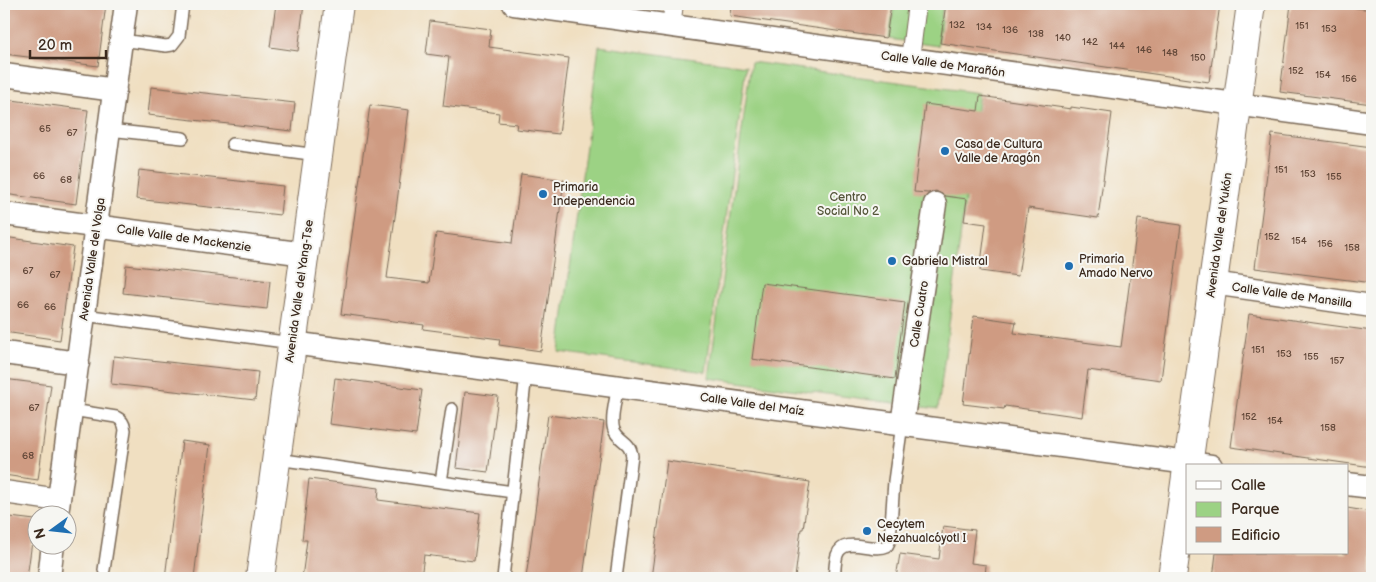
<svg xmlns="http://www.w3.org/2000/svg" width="1376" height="582" font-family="'Balsamiq Sans',sans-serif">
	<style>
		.green { fill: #9cd284; stroke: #6c7e51 }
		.building { fill: #cf9b82 }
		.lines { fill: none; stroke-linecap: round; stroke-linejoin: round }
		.service-casing { stroke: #7a6957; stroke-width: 14 }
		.pedestrian-casing { stroke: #7a6957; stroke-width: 20 }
		.minor-casing { stroke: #7a6957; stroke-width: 25 }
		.tertiary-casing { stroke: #7a6957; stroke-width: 30 }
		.service { stroke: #fff; stroke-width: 11 }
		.pedestrian { stroke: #fff; stroke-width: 18 }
		.minor { stroke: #fff; stroke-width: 22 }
		.tertiary { stroke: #fff; stroke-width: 28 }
		.poi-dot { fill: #1f6fb2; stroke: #f6f6f2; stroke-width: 2 }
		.labels { text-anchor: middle; stroke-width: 4; stroke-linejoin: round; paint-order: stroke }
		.number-label { font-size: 10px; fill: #604637 }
		.street-label { font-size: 12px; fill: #3b2a1e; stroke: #f6f6f2 }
		.poi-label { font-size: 12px; fill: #3b2a1e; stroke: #f6f6f2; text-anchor: start }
		.park-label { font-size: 12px; fill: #535438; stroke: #f6f6f2 }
	</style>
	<rect width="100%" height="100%" fill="#f6f6f2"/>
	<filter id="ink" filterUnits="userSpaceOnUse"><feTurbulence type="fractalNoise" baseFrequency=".02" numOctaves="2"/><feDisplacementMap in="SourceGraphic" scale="10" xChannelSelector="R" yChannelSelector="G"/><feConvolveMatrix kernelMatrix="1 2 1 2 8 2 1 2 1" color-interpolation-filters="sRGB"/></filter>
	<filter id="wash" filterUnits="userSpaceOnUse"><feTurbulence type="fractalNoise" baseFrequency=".0096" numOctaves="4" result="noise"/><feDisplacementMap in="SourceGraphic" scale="20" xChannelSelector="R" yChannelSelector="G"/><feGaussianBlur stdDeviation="1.12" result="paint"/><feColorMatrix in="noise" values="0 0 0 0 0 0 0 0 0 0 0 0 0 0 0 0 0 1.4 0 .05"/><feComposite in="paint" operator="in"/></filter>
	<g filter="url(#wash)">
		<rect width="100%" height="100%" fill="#f0dfc1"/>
		<path class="green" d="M 894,4 L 943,4 L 938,46 L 889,39 Z
			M 599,46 L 746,66 L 706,372 L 559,352 Z
			M 751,62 L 979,93 L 938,409 L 709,378 Z"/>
		<g id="blocks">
			<path class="building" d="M 7,4 L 106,4 L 98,66 L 4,54 L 4,9 L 6,9 Z
				M 276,4 L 304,4 L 298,51 L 270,47 Z
				M 731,4 L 891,4 L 886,38 L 730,16 Z
				M 946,4 L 1220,4 L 1209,82 L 940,43 Z
				M 1291,4 L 1328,4 L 1372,10 L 1372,104 L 1280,92 Z
				M 430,21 L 491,29 L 489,47 L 569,58 L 559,134 L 516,129 L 517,124 L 498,122 L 499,113 L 443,106 L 449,57 L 426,54 Z
				M 151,87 L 295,103 L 292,131 L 148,115 Z
				M 980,96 L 1071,109 L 1071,107 L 1112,113 L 1098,218 L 1028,208 L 1018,276 L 980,271 L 986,224 L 964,221 L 967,199 L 945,196 L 936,191 L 928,193 L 914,192 L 925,104 L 978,111 Z
				M 4,99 L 88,110 L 76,204 L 4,194 Z
				M 370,105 L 409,110 L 387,278 L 429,283 L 436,233 L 512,243 L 521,174 L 564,180 L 541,351 L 499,345 L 500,339 L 423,329 L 424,325 L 341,314 Z
				M 1272,134 L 1372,147 L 1372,283 L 1255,268 Z
				M 139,170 L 283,186 L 280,215 L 136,199 Z
				M 1138,219 L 1181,225 L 1161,380 L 1088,370 L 1082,417 L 1005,406 L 1004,409 L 963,404 L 974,316 L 1016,322 L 1014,333 L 1121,347 Z
				M 4,237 L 73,247 L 60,340 L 4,332 Z
				M 126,265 L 270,281 L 267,309 L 123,293 Z
				M 762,283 L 905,302 L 895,379 L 752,359 Z
				M 1249,314 L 1372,331 L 1372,467 L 1231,447 Z
				M 114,356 L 258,372 L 255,400 L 111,384 Z
				M 335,378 L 422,390 L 416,435 L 329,424 Z
				M 4,379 L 51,385 L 38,480 L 4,475 Z
				M 465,392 L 498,396 L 488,472 L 456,468 Z
				M 548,415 L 604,422 L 583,578 L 526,578 Z
				M 182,441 L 210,445 L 194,578 L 165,578 Z
				M 667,461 L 810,482 L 803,529 L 801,529 L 795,578 L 651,578 Z
				M 309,479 L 379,488 L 378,500 L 480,513 L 474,561 L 424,555 L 421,578 L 302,578 L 307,540 L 302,540 Z
				M 1347,508 L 1372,512 L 1372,578 L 1213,578 L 1216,553 L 1347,553 Z
				M 10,517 L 35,520 L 27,578 L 4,578 L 4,534 L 7,534 Z
				M 943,526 L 975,530 L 971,563 L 986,565 L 985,578 L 896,578 L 900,554 L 939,559 Z"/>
		</g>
	</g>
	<g filter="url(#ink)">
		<use href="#blocks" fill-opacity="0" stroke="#7a6957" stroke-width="1"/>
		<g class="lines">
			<defs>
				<path id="service" d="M 121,40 L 166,46 L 172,45 L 179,36 L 183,4
					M 109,130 L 183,138
					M 232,144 L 318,155
					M 84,315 L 292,343
					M 72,410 L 116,417 C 122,420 124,423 125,430 L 104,570
					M 277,459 L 513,492
					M 441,482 L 452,409
					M 503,578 L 526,374
					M 616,578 L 632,456 C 630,440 619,442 614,430 C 610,421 616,397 618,386
					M 834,578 C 835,571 835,561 837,555 C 844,535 873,553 887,546 L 890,540 L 894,481 L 902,424"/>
				<path id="pedestrian" d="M 671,26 L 674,4
					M 910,59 L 917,4"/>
				<path id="minor" d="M 514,4 L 1372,123
					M 4,75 L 115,90
					M 4,214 L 305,254
					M 1212,283 L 1372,306
					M 292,343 L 1211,466
					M 4,353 L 78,363
					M 902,424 L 935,204
					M 1347,484 L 1372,487
					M 4,492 L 59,500
					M 57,514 L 126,4
					M 49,578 L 53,544"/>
				<path id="tertiary" d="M 1188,466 L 1251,4
					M 260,578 L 339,4
					M 1172,578 L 1187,469"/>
			</defs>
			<use href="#service" class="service-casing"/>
			<use href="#pedestrian" class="pedestrian-casing"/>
			<use href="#minor" class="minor-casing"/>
			<use href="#tertiary" class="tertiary-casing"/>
			<use href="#service" class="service"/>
			<use href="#pedestrian" class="pedestrian"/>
			<use href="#minor" class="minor"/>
			<use href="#tertiary" class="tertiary"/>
		</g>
	</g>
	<g class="poi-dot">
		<circle cx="945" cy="151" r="5"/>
		<circle cx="543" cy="194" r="5"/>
		<circle cx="892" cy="261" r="5"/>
		<circle cx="1069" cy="266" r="5"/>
		<circle cx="867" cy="531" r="5"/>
	</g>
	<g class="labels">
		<g class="number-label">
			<text x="957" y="28">132</text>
			<text x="1302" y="29">151</text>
			<text x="984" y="30">134</text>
			<text x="1329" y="32">153</text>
			<text x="1010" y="33">136</text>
			<text x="1036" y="37">138</text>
			<text x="1063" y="41">140</text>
			<text x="1090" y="45">142</text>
			<text x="1117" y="49">144</text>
			<text x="1144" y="53">146</text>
			<text x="1170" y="56">148</text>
			<text x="1198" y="61">150</text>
			<text x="1296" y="74">152</text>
			<text x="1323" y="78">154</text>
			<text x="1349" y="82">156</text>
			<text x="45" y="132">65</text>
			<text x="72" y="136">67</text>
			<text x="1281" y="173">151</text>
			<text x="1308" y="177">153</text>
			<text x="39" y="179">66</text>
			<text x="1334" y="180">155</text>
			<text x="66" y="183">68</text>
			<text x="1272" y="240">152</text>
			<text x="1299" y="244">154</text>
			<text x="1325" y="247">156</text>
			<text x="1352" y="251">158</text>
			<text x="28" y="274">67</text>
			<text x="55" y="278">67</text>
			<text x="23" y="308">66</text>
			<text x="50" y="310">66</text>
			<text x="1258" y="353">151</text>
			<text x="1284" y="357">153</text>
			<text x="1311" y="360">155</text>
			<text x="1337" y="364">157</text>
			<text x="34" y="411">67</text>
			<text x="1249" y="420">152</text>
			<text x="1275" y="424">154</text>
			<text x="1328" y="431">158</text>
			<text x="28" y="459">68</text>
		</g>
		<g class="street-label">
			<text transform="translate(943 64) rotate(8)" y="4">Calle Valle de Marañón</text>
			<text transform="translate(1219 235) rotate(-82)" y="4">Avenida Valle del Yukón</text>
			<text transform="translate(184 238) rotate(8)" y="4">Calle Valle de Mackenzie</text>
			<text transform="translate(92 259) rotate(-82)" y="4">Avenida Valle del Volga</text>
			<text transform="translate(299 291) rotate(-82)" y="4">Avenida Valle del Yang-Tse</text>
			<text transform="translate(1292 295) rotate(8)" y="4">Calle Valle de Mansilla</text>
			<text transform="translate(919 314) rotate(-81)" y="4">Calle Cuatro</text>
			<text transform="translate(752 404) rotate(8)" y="4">Calle Valle del Maíz</text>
		</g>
		<g class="poi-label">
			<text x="955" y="148">Casa de Cultura<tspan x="955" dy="14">Valle de Aragón</tspan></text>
			<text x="553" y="191">Primaria<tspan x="553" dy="14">Independencia</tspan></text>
			<text x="1079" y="263">Primaria<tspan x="1079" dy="14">Amado Nervo</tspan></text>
			<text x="902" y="265">Gabriela Mistral</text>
			<text x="877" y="528">Cecytem<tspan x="877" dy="14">Nezahualcóyotl I</tspan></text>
		</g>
		<g class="park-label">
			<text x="848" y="201">Centro<tspan x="848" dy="14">Social No 2</tspan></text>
		</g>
	</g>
	<rect width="1376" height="582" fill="none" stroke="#f6f6f2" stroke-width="20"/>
	<rect x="1186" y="464" width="162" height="90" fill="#f6f6f2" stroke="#aba49d"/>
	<rect x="1196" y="481" width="25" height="8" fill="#ffffff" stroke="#aba49d"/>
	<text x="1231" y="490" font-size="15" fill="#3b2a1e">Calle</text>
	<rect x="1196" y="502" width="25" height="15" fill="#9cd284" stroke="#aba49d"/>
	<text x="1231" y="514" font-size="15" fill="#3b2a1e">Parque</text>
	<rect x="1196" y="527" width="25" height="15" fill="#cf9b82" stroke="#aba49d"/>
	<text x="1231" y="540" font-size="15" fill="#3b2a1e">Edificio</text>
	<g transform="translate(52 530) rotate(255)"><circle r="24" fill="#f6f6f2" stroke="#aba49d"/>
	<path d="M0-4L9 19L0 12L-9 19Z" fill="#1f6fb2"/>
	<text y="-8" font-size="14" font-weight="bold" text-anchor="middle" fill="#3b2a1e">N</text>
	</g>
	<path d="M30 50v8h76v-8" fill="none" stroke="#3b2a1e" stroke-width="2.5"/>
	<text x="38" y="50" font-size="15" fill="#3b2a1e" stroke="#f6f6f2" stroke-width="4" paint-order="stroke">20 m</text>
</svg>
